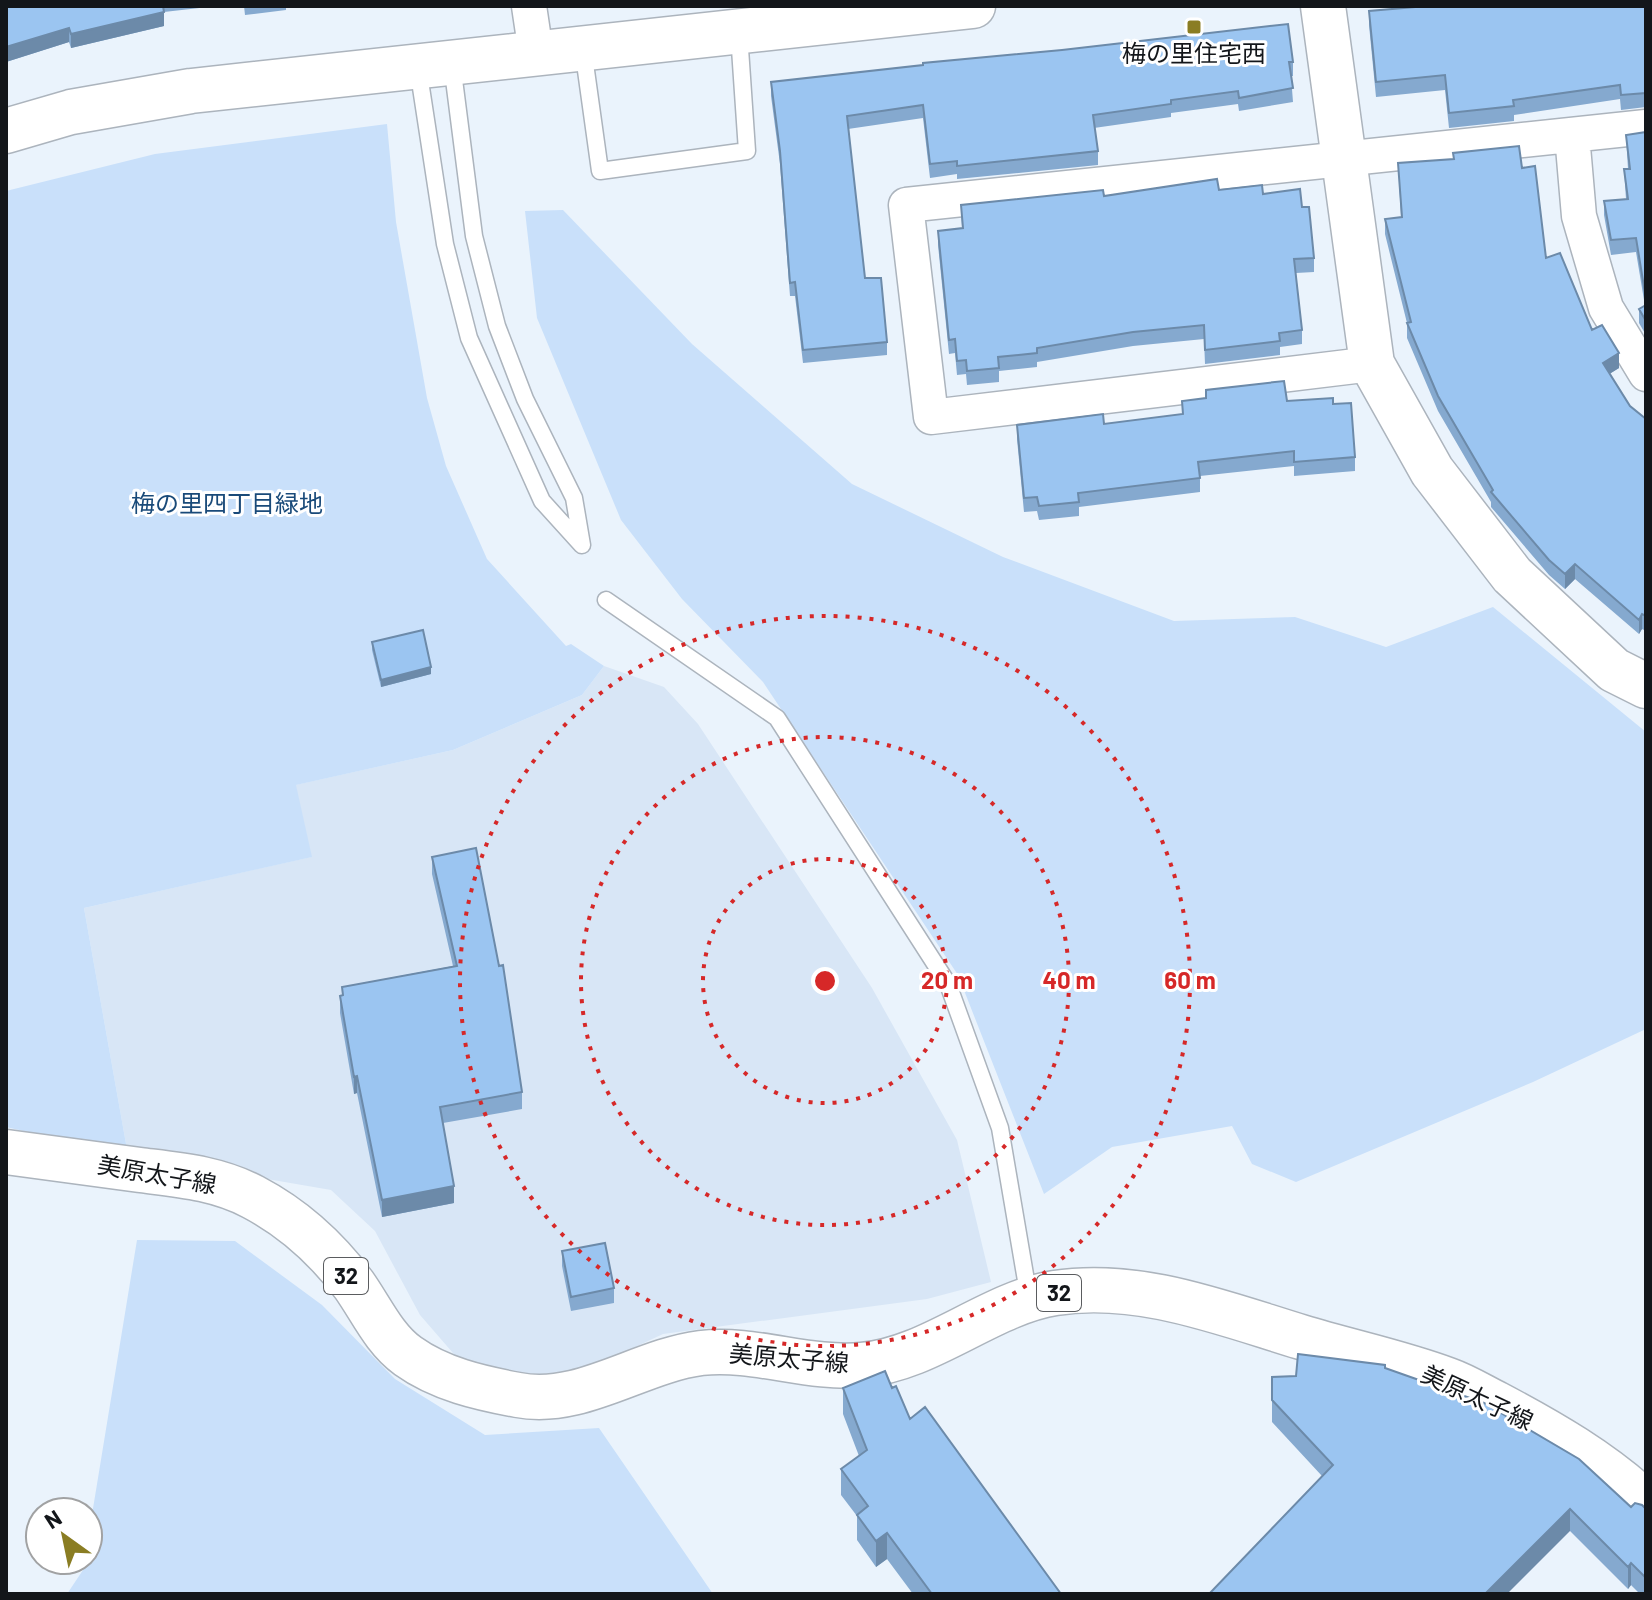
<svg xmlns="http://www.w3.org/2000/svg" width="1652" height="1600" font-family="Barlow,'Noto Sans JP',sans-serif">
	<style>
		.built { fill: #d8e6f6 }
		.green { fill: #c9e0fa }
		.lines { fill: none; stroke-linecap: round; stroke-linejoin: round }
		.lane-casing { stroke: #acb4bd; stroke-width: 19 }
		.street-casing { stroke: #acb4bd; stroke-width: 37 }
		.secondary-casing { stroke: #acb4bd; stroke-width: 47 }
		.primary-casing { stroke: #acb4bd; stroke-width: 47 }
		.lane { stroke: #fff; stroke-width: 16 }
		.street { stroke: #fff; stroke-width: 34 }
		.secondary { stroke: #fff; stroke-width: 44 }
		.primary { stroke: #fff; stroke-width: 44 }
		.wall { fill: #85a9cf }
		.shaded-wall { fill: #6c8aa9 }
		.building { fill: #9bc5f1; stroke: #6c8aa9; stroke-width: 2 }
		.ring { fill: none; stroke: #d62828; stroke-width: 4; stroke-dasharray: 4 8 }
		.poi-dot { fill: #8a7d23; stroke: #fff; stroke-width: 3 }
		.labels { text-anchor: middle; stroke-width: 6; stroke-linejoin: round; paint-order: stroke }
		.shield { fill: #fff; stroke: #5a5c5f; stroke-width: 2 }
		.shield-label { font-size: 22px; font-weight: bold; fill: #13161a }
		.poi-label { font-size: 24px; fill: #13161a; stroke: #fff }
		.park-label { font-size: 24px; fill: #194a79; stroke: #fff }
		.street-label { font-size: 24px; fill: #13161a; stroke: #fff }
		.centre { fill: #d62828; stroke: #fff; stroke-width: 4 }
		.ring-label { font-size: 24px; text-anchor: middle; font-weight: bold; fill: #d62828; stroke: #fff; stroke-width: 6; stroke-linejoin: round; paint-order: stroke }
	</style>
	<rect width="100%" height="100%" fill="#eaf3fc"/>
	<path class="built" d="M 604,666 L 664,687 L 698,724 L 872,988 L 957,1140 L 991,1282 L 927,1299 L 663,1334 L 603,1362 L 541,1380 L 466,1368 L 420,1315 L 375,1231 L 331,1190 L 128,1155 L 84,908 L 311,857 L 295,785 L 453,750 L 582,695 Z"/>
	<path class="green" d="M 387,124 L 396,222 L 427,398 L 446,466 L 487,559 L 566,646 L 571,644 L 604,666 L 582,695 L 453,750 L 296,785 L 312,857 L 84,908 L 128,1155 L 6,1127 L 6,191 L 155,154 Z
		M 563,210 L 692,344 L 852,484 L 1003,557 L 1174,621 L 1295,617 L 1386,647 L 1493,607 L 1646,732 L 1646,1029 L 1533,1082 L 1296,1182 L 1252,1164 L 1232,1126 L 1112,1147 L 1044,1194 L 958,975 L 763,682 L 682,599 L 621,520 L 537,318 L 525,211 Z
		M 137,1240 L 235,1241 L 322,1305 L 395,1379 L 485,1435 L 599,1428 L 713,1594 L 67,1594 L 83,1570 L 85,1560 L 88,1560 L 88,1539 Z"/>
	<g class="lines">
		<defs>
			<path id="lane" d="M 583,49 L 600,171 L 747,151 L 739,34
				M 418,68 L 445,244 L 469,338 L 542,501 L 582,545 L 574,498 L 525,399 L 497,326 L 474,236 L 452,64
				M 606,600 L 777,718 L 948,984 L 1000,1128 L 1029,1298"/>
			<path id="street" d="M 529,6 L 536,53
				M 1572,135 L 1579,216 L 1606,308 L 1646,374
				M 1372,364 L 931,417 L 906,205 L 1646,127"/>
			<path id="secondary" d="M 1323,6 L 1372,364 L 1432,471 L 1512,575 L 1614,670 L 1646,686
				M 6,131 L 71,112 L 191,91 L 973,6"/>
			<path id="primary" d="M 6,1152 C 51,1158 95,1164 140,1170 C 180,1175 217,1178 253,1197 C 293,1218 327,1249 354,1285 C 371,1309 384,1339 408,1356 C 440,1379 480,1388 518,1395 C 581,1407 639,1361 701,1353 C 755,1347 808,1370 862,1365 C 929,1360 990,1303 1055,1293 C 1139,1280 1222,1313 1301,1337 C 1350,1352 1400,1362 1448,1380 C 1465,1386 1481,1396 1497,1404 C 1550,1432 1602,1462 1646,1503"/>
		</defs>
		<use href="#lane" class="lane-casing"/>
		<use href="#street" class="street-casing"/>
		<use href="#secondary" class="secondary-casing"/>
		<use href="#primary" class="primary-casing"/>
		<use href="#lane" class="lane"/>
		<use href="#street" class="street"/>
		<use href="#secondary" class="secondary"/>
		<use href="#primary" class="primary"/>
	</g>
	<path class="wall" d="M 6,6 L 217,6 L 164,12 L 164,26 L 71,48 L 69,42 L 6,62 Z
		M 244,6 L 286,6 L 286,10 L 245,15 Z
		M 1646,6 L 1646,107 L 1621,110 L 1620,99 L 1514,115 L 1514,121 L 1449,128 L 1445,90 L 1376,97 L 1369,25 L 1369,11 Z
		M 1293,62 L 1293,76 L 1291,76 L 1293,102 L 1239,111 L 1238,104 L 1171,113 L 1171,117 L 1094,128 L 1098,151 L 1098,165 L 957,179 L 957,174 L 930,178 L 923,118 L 848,129 L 865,278 L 887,342 L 887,355 L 803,363 L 795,296 L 790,296 L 780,164 L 771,96 L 771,82 Z
		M 1646,132 L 1646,335 L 1639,323 L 1639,309 L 1645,306 L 1636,252 L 1611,255 L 1604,215 L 1604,201 L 1626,199 L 1624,169 L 1628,169 L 1626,135 Z
		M 1453,153 L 1522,168 L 1546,258 L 1592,330 L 1619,368 L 1609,374 L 1630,406 L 1646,419 L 1646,631 L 1642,629 L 1639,634 L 1575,579 L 1565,589 L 1549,575 L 1491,507 L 1491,502 L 1438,411 L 1407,338 L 1407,323 L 1385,234 L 1385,219 L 1401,217 L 1398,163 L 1453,159 Z
		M 1219,190 L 1263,194 L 1302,207 L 1314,258 L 1314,272 L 1296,273 L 1302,330 L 1302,344 L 1280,347 L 1280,355 L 1205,364 L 1204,339 L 1133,346 L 1037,362 L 1037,367 L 999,371 L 999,382 L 967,385 L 966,374 L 957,375 L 955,353 L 949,354 L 938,245 L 938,231 L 962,228 L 961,205 Z
		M 1182,401 L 1287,401 L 1333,404 L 1355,457 L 1355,471 L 1294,476 L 1294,466 L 1200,476 L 1200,492 L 1079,507 L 1079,516 L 1039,520 L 1037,511 L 1024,512 L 1017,439 L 1017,425 L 1104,424 L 1182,414 Z
		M 372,642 L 431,674 L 381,687 L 372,650 Z
		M 432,857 L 522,1092 L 522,1109 L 443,1123 L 454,1203 L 382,1217 L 357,1093 L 354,1094 L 340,1013 L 340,996 L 342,996 L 342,987 L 453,966 L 432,874 Z
		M 562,1251 L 614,1288 L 614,1303 L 571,1311 L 562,1266 Z
		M 1385,1368 L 1631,1507 L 1646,1509 L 1646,1594 L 1640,1594 L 1631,1585 L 1628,1589 L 1570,1531 L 1322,1476 L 1272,1422 L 1272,1377 L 1296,1376 Z
		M 843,1388 L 892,1388 L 910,1419 L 1061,1594 L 913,1594 L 887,1559 L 876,1567 L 857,1540 L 857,1516 L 841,1495 L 841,1469 L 859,1456 L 843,1414 Z"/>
	<path class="shaded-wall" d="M 164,12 L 164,26 L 71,48 L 71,34 Z
		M 69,28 L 69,42 L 6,62 L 6,47 Z
		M 1619,353 L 1619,368 L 1603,378 L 1603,363 Z
		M 1575,564 L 1575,579 L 1565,589 L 1565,574 Z
		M 1642,614 L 1642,629 L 1639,634 L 1639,620 Z
		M 431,667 L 431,674 L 381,687 L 381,680 Z
		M 357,1076 L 357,1093 L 354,1094 L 354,1077 Z
		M 454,1186 L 454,1203 L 382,1217 L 382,1200 Z
		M 1570,1509 L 1570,1531 L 1507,1594 L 1485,1594 Z
		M 887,1533 L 887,1559 L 876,1567 L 876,1541 Z
		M 1631,1563 L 1631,1585 L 1628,1589 L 1628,1567 Z"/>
	<path class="building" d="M 6,6 L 163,6 L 164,12 L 71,34 L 69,28 L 6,47 Z
		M 1427,6 L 1646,6 L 1646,93 L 1621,95 L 1620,85 L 1513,100 L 1514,106 L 1449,113 L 1445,75 L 1376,82 L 1369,11 Z
		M 1288,24 L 1293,62 L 1289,62 L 1293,88 L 1239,98 L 1238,91 L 1171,100 L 1171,104 L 1093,115 L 1098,151 L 957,166 L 957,161 L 930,164 L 923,105 L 847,116 L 865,278 L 881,278 L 887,342 L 803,350 L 795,282 L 790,283 L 780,151 L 771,82 L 923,65 L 923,63 L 1062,50 Z
		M 1646,132 L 1646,299 L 1636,238 L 1611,240 L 1604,201 L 1628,199 L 1624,169 L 1630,169 L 1626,135 Z
		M 1519,146 L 1522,168 L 1535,166 L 1546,258 L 1560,253 L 1592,330 L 1602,325 L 1619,353 L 1603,363 L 1630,406 L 1646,419 L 1646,616 L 1642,614 L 1639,620 L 1575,564 L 1565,574 L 1549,560 L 1491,492 L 1493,490 L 1438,396 L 1407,323 L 1411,322 L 1385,219 L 1402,217 L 1398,163 L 1454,159 L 1453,153 Z
		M 1217,179 L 1219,190 L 1262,185 L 1263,194 L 1300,189 L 1302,207 L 1309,207 L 1314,258 L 1294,259 L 1302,330 L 1279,333 L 1280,341 L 1205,350 L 1204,325 L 1133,332 L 1037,348 L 1037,353 L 998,357 L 999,368 L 967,371 L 966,360 L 957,361 L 955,339 L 949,340 L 938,231 L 963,228 L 961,205 L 1103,190 L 1104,196 Z
		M 1646,305 L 1646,321 L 1639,309 Z
		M 1284,381 L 1287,401 L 1333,398 L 1333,404 L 1351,403 L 1355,457 L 1294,462 L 1294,451 L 1198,462 L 1200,478 L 1078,493 L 1079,502 L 1039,506 L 1037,497 L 1024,498 L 1017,425 L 1103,414 L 1104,424 L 1183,414 L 1182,401 L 1206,398 L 1206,390 Z
		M 423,630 L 431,667 L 381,680 L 372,642 Z
		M 476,848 L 499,966 L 503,965 L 522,1092 L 440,1107 L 454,1186 L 382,1200 L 357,1076 L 354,1077 L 340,996 L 343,995 L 342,987 L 457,966 L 432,857 Z
		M 605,1243 L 614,1288 L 571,1297 L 562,1251 Z
		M 1298,1354 L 1385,1365 L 1385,1368 L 1484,1403 L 1579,1459 L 1631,1507 L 1635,1503 L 1642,1505 L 1646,1509 L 1646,1578 L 1631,1563 L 1628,1567 L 1570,1509 L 1485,1594 L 1209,1594 L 1333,1465 L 1272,1400 L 1272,1377 L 1296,1376 Z
		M 885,1371 L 892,1388 L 896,1386 L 910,1419 L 925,1407 L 1061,1594 L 932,1594 L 887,1533 L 876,1541 L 857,1515 L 868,1506 L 841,1469 L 867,1450 L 843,1388 Z"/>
	<g class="ring">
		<circle cx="825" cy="981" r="122"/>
		<circle cx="825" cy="981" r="244"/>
		<circle cx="825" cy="981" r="365"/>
	</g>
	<rect class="poi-dot" x="1186" y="19" width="16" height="16" rx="4"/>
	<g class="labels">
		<g class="shield">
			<rect x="324" y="1258" width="44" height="36" rx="6"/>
			<rect x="1037" y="1275" width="44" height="36" rx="6"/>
		</g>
		<g class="shield-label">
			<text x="346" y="1284">32</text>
			<text x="1059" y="1301">32</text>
		</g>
		<g class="poi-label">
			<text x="1194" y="62">梅の里住宅西</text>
		</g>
		<g class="park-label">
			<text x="227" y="512">梅の里四丁目緑地</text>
		</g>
		<g class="street-label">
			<text transform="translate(157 1175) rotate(10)" y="8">美原太子線</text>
			<text transform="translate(789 1359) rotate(5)" y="8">美原太子線</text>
			<text transform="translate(1477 1398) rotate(25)" y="8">美原太子線</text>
		</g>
	</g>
	<circle cx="825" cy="981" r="12" class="centre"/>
	<g class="ring-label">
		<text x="947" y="989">20 m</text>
		<text x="1069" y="989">40 m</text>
		<text x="1190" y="989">60 m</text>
	</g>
	<rect width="1652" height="1600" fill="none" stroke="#13161a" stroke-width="16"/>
	<g transform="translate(64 1536) rotate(327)"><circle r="38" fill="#ffffff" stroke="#a1a2a3" stroke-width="2"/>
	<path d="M0-6L14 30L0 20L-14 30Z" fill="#8a7d23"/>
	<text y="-12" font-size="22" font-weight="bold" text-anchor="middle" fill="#13161a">N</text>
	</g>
</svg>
